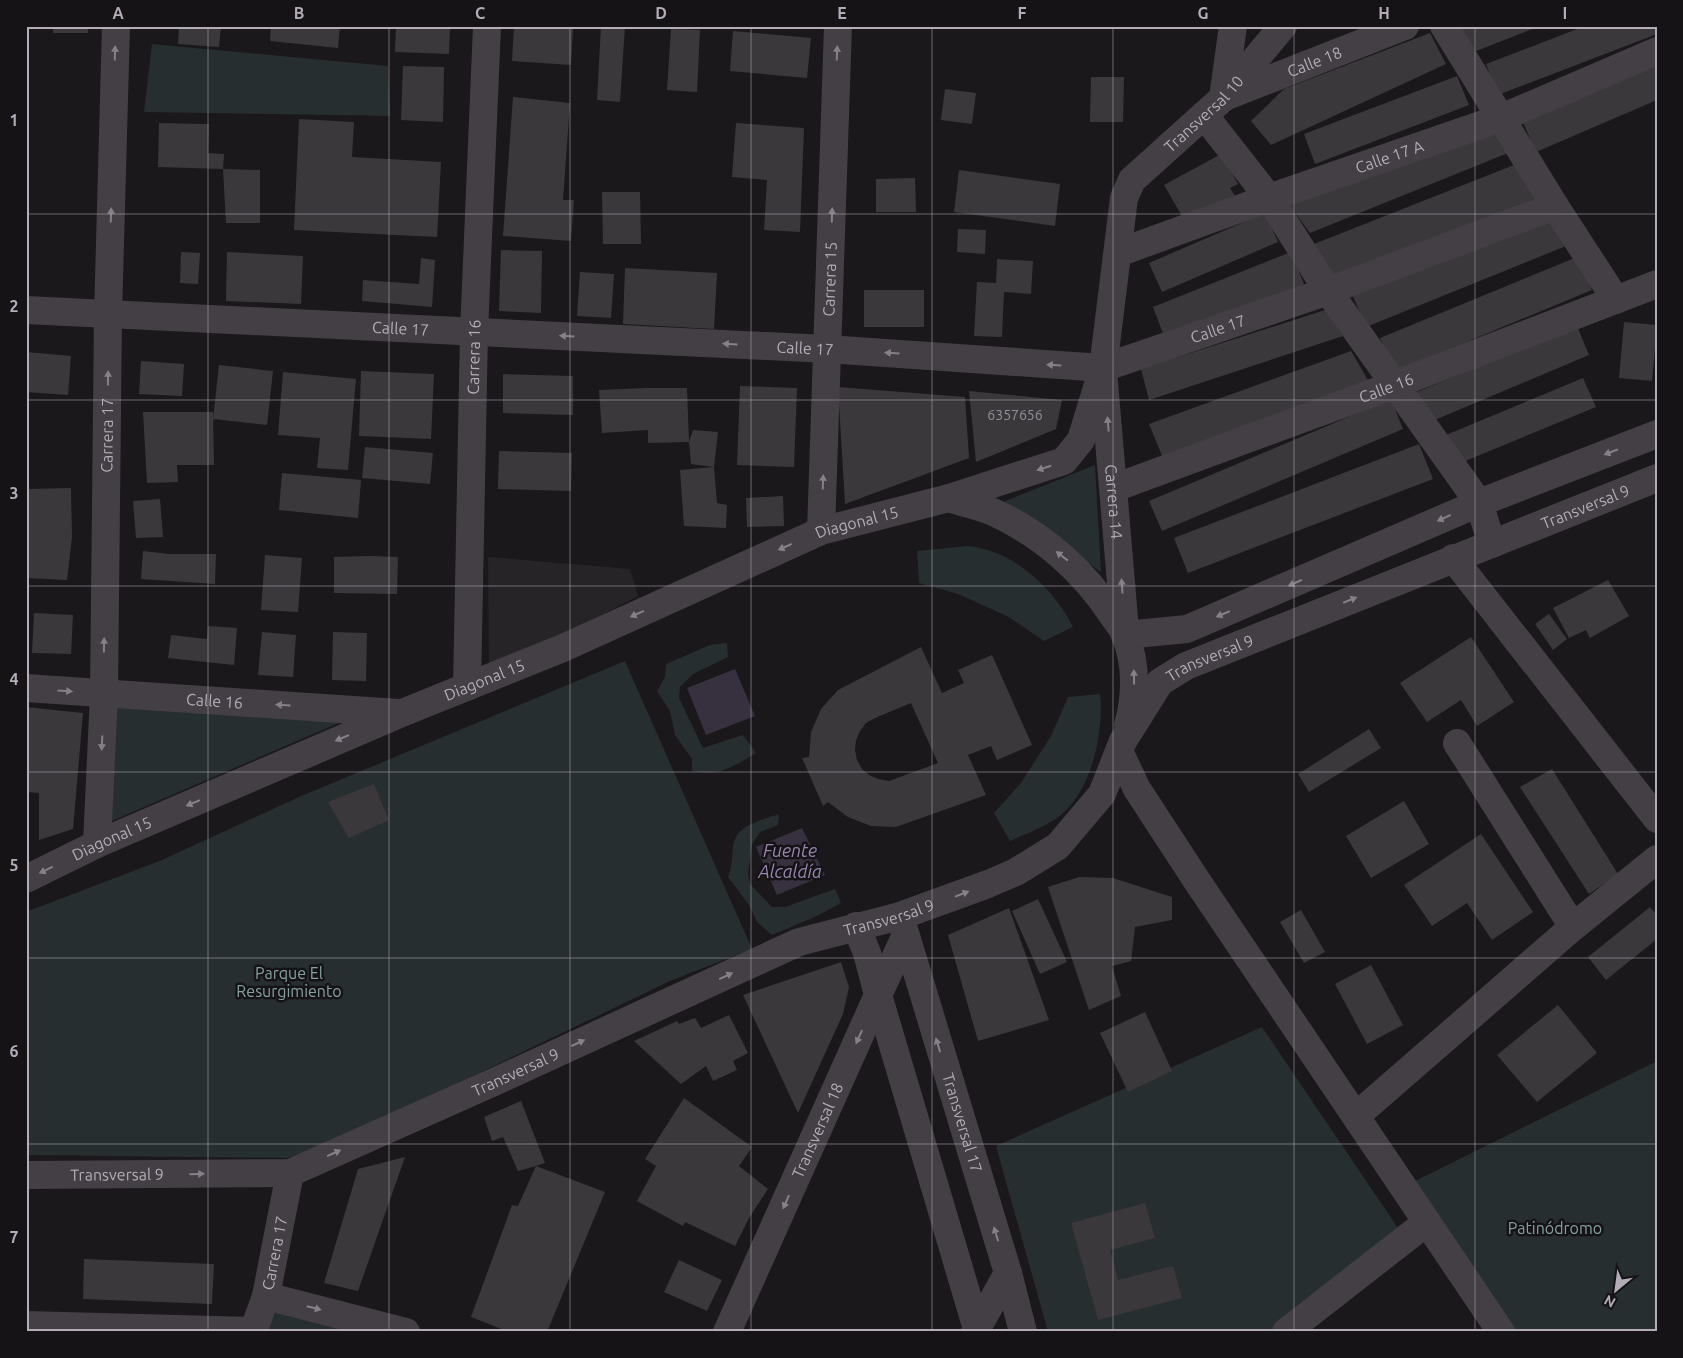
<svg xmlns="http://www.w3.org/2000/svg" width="1683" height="1358" font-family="Ubuntu,sans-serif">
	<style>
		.built { fill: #272427 }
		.green { fill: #272e2f }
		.water { fill: #37313f }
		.building { fill: #3b383c; fill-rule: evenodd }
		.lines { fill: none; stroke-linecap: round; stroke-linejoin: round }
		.minor { stroke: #433f44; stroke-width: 28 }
		.oneway { fill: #87808a }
		.grid { fill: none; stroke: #b4acb9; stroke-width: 1; stroke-opacity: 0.55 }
		.labels { text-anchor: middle; stroke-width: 5; stroke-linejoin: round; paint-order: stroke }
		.number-label { font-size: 14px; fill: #968f9a }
		.street-label { font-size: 16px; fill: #b4acb9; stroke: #151315 }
		.park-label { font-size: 16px; fill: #84a1a2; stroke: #151315 }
		.water-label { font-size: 18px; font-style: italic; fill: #9886b1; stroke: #151315 }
		.neatline { fill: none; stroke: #b4acb9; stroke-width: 2 }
		.grid-label { font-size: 16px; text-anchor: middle; font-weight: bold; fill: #b4acb9 }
	</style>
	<rect width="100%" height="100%" fill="#1a181a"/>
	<path class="built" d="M 488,557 L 630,569 L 638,596 L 489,673 Z"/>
	<path class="green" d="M 152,44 L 388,66 L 390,116 L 144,112 Z
		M 1095,465 L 1101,572 L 1003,502 Z
		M 967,546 C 1013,550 1053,587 1073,627 L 1044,641 L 1009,617 L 958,594 L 919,583 L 917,551 Z
		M 727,643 L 728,657 L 693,674 L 680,687 L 679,698 L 703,748 L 743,735 L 756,753 C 734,766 720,777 692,771 L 692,759 L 675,735 L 670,711 L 657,691 L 665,677 L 666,664 L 710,645 Z
		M 625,661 L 752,949 L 670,981 L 336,1142 L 287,1158 L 26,1155 L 26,912 L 162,860 L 299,797 Z
		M 1100,694 C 1104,729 1093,783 1067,809 C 1053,825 1029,832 1010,841 L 994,813 L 1021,783 L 1051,736 L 1068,697 Z
		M 111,705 L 341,722 L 107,823 Z
		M 779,814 L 778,825 L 760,832 L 752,844 L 748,873 L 750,884 L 772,907 L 785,907 L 835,889 L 841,903 L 817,916 L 772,935 L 757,922 L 749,905 L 728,877 C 733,866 731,854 734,842 C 739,824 763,820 779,814 Z
		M 1262,1027 L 1402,1234 L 1267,1332 L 1048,1332 L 996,1146 Z
		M 1657,1061 L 1657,1332 L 1502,1332 L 1403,1187 Z
		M 281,1297 L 409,1332 L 267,1332 Z"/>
	<path class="water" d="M 735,669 L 755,716 L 706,735 L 687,688 Z
		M 802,828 L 825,875 L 777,895 L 756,847 Z"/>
	<path class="building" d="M 53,26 L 88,26 L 88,33 L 53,33 Z
		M 179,26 L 221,26 L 219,47 L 178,44 Z
		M 271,26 L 340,26 L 338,48 L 270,41 Z
		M 396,26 L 450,26 L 449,54 L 395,52 Z
		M 514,26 L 573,28 L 571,65 L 512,61 Z
		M 601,26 L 625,26 L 620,102 L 597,100 Z
		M 1455,26 L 1540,26 L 1466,55 Z
		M 1585,26 L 1657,26 L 1657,34 L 1498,95 L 1486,64 Z
		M 671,29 L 700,30 L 697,92 L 667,90 Z
		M 733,31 L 811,38 L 807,78 L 730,71 Z
		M 1430,33 L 1446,64 L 1271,145 L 1251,121 L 1284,89 Z
		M 1657,62 L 1657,100 L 1536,152 L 1522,120 Z
		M 403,66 L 444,67 L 443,122 L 401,120 Z
		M 1457,76 L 1469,105 L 1315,164 L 1304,134 Z
		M 1091,77 L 1124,77 L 1123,122 L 1090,122 Z
		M 945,89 L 976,93 L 972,124 L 941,120 Z
		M 513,97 L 570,103 L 563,200 L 574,200 L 571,241 L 503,236 Z
		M 299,119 L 354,122 L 352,157 L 441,162 L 437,237 L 294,230 Z
		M 159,123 L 209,124 L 208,153 L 224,154 L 223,169 L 158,167 Z
		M 736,123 L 804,128 L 800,232 L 764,230 L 767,180 L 732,177 Z
		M 1492,131 L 1508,153 L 1310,233 L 1288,203 Z
		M 1221,154 L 1238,184 L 1230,188 L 1235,196 L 1186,223 L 1164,185 Z
		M 1519,163 L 1534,199 L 1329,280 L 1314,244 Z
		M 223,169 L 260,170 L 260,223 L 226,223 Z
		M 959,170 L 1060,184 L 1055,226 L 954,212 Z
		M 915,178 L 916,212 L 876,212 L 876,179 Z
		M 602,192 L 640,192 L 641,244 L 603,244 Z
		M 1265,213 L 1278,242 L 1162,292 L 1149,263 Z
		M 1553,214 L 1566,246 L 1366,327 L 1353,296 Z
		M 958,229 L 986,230 L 985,254 L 957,252 Z
		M 501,250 L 542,251 L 541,313 L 499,311 Z
		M 181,252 L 200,253 L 198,284 L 180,283 Z
		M 227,252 L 303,256 L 301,304 L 226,301 Z
		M 1291,252 L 1306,289 L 1167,344 L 1153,307 Z
		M 1577,257 L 1592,290 L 1394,372 L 1380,338 Z
		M 421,258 L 435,260 L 432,307 L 362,301 L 363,280 L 419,284 Z
		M 997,259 L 1033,261 L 1031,294 L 1004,292 L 1002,337 L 974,336 L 977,282 L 996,283 Z
		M 625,268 L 717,273 L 714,329 L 623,324 Z
		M 580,272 L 614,274 L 611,318 L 577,316 Z
		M 864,290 L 924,290 L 924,327 L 864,327 Z
		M 1325,310 L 1343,336 L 1149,400 L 1141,369 Z
		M 1624,322 L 1657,325 L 1652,381 L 1619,378 Z
		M 1577,326 L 1589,355 L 1430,422 L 1417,392 Z
		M 1351,351 L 1368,380 L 1163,458 L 1149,424 Z
		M 26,352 L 71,356 L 68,395 L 26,392 Z
		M 141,361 L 184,364 L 182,396 L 139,394 Z
		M 219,365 L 273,371 L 267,425 L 213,419 Z
		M 361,371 L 434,374 L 431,439 L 359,436 Z
		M 283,372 L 356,379 L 348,470 L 317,468 L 320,438 L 278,435 Z
		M 503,374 L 573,376 L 573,415 L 503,413 Z
		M 1583,378 L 1596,407 L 1458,464 L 1446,435 Z
		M 740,386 L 797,388 L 794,467 L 737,465 Z
		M 838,387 L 965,397 L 969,458 L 845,504 Z
		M 646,388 L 687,388 L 689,442 L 648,443 L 648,430 L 602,433 L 599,390 Z
		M 969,391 L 1062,400 L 1056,429 L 976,462 Z
		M 1391,399 L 1403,429 L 1162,531 L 1149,501 Z
		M 143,412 L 213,412 L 214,465 L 177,465 L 178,482 L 147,483 Z
		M 693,430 L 718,432 L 714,467 L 717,503 L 727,505 L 726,528 L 684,526 L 680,470 L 714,467 L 691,464 L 689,442 Z
		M 1419,444 L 1433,479 L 1188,573 L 1174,538 Z
		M 365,447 L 433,453 L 430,484 L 362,478 Z
		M 499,451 L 572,453 L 571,491 L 498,489 Z
		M 282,473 L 361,480 L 358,518 L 279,510 Z
		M 71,488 L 72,537 L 67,580 L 26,578 L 26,489 Z
		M 783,496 L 784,526 L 747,527 L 746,498 Z
		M 160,499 L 163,537 L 136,538 L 133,501 Z
		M 143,551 L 169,554 L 216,554 L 215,584 L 141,579 Z
		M 265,555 L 302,558 L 298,612 L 261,610 Z
		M 370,556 L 398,557 L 397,594 L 334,593 L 334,557 Z
		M 1608,580 L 1629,616 L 1590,638 L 1586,630 L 1569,638 L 1553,608 Z
		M 34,613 L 73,615 L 71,654 L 32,653 Z
		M 1549,614 L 1567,639 L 1553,650 L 1535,624 Z
		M 208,626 L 237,628 L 234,665 L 168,658 L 171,635 L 207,639 Z
		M 262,632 L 296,635 L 293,677 L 258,675 Z
		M 333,632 L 367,633 L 366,681 L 332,680 Z
		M 1471,637 L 1514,702 L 1477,726 L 1461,700 L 1427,722 L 1400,683 Z
		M 921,647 L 942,693 L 964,683 L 958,670 L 992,655 L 1032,745 L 997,760 L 991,746 L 968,755 L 986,795 L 896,827 L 871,826 L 848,817 L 828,802 L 823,806 L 802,758 L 809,757 L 811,732 L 821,709 L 838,690 ZM 911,703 L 938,763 L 889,781 L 878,779 L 869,775 L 862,769 L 857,760 L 855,750 L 856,740 L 860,731 L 866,723 L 875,718 Z
		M 26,707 L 83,713 L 73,829 L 39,840 L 39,793 L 26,792 Z
		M 1369,729 L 1381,748 L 1309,792 L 1298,774 Z
		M 1552,769 L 1618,874 L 1589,894 L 1520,787 Z
		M 374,784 L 389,820 L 349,838 L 328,802 Z
		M 1404,801 L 1429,844 L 1371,878 L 1346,836 Z
		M 1481,834 L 1533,912 L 1492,940 L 1467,903 L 1432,926 L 1404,885 Z
		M 1079,877 L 1113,878 L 1172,897 L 1172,920 L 1135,927 L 1131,961 L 1112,966 L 1121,996 L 1089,1010 L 1048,887 Z
		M 1038,899 L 1067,962 L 1040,974 L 1012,911 Z
		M 1650,907 L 1657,915 L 1657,939 L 1606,980 L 1588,957 Z
		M 1009,908 L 1049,1020 L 978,1041 L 948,935 Z
		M 1301,910 L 1325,952 L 1304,963 L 1280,922 Z
		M 841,962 L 849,987 L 843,1014 L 798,1113 L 743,995 Z
		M 1371,965 L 1403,1025 L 1367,1044 L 1335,984 Z
		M 1558,1005 L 1597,1053 L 1537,1102 L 1497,1055 Z
		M 1145,1012 L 1172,1071 L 1128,1092 L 1100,1033 Z
		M 729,1015 L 748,1053 L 733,1061 L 737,1070 L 713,1081 L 706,1066 L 681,1084 L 634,1041 L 677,1021 L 679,1024 L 695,1018 L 701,1028 Z
		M 684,1098 L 752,1147 L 739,1166 L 768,1189 L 749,1218 L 735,1246 L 685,1222 L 683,1226 L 637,1201 L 656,1166 L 645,1159 Z
		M 521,1101 L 545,1163 L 536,1166 L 605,1192 L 547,1332 L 509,1332 L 471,1317 L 512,1205 L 518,1206 L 536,1166 L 518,1171 L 503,1137 L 492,1141 L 484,1117 Z
		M 405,1157 L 358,1291 L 324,1283 L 358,1169 Z
		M 1145,1203 L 1155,1238 L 1110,1250 L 1118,1280 L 1173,1266 L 1182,1298 L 1098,1320 L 1071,1223 Z
		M 84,1259 L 214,1264 L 212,1304 L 83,1299 Z
		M 679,1260 L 722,1280 L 707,1311 L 664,1292 Z"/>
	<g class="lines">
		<g class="minor">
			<path d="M 1444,26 L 1555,206 L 1616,300"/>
			<path id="s1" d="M 1227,96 L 1405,26"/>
			<path d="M 1223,98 L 1233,26"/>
			<path d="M 1204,115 L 1269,198 L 1328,291 L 1479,503 L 1492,544"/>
			<path id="s2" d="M 1118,253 L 1269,198 L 1501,118 L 1657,51"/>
			<path id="s3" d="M 26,310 L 827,349 L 1103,368 L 1328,291 L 1555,206"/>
			<path id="s4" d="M 1104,382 L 1125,630"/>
			<path id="s5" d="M 1114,488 L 1394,385 L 1657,284"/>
			<path d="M 949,498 C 963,503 979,506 993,512 C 1042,534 1084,571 1113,616 C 1117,622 1123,628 1125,635 C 1137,664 1136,697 1128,725"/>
			<path id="s6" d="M 821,531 L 838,26"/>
			<path d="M 1453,558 L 1657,819"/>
			<path d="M 1125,635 L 1187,629 L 1479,503 L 1657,434"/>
			<path id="s7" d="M 467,687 L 474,332 L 487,26"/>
			<path id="s8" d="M 26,688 L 398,713"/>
			<path d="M 1457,743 L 1573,927"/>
			<path d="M 1119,751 L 1137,789 L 1197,881 L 1501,1332"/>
			<path id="s9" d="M 97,844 L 104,694 L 108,315 L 116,26"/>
			<path id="s10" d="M 26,879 L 97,844 L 402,713 L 563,648 L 821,531 L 949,498 L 1064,461 L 1081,440 L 1103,368 L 1124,198 L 1132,180 L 1223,98 L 1283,26"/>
			<path id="s11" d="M 900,916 L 1008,1273 L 1023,1332"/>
			<path d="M 905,937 L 878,995 L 977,1329"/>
			<path d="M 1356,1116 L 1573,927 L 1657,859"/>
			<path id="s12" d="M 26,1175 L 290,1173 L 494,1082 L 799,942 L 900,916 L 988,884 L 1016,872 L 1058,846 L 1102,794 L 1123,741 L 1160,682 L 1186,666 L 1657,478"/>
			<path d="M 266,1296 L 406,1332"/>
			<path d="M 26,1325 L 253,1331"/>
			<path id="s13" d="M 253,1332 L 266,1296 L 290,1173"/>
			<path id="s14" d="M 727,1332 L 878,995 L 867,953 L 856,926"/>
			<path d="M 975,1332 L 1008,1273"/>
			<path d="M 1286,1332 L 1427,1222"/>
		</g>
	</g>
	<defs><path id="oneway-solid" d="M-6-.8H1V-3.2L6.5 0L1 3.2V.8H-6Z" transform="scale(1.25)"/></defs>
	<g class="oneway">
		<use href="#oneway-solid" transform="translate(115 53) rotate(-88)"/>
		<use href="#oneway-solid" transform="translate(837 53) rotate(-88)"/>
		<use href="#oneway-solid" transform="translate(111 215) rotate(-88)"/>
		<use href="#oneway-solid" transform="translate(832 215) rotate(-88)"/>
		<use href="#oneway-solid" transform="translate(567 336) rotate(-177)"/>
		<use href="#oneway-solid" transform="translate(730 344) rotate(-177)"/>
		<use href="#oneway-solid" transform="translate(892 353) rotate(-176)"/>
		<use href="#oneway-solid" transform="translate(1054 365) rotate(-176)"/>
		<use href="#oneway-solid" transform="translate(108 378) rotate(-89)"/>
		<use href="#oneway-solid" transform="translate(1108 424) rotate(-95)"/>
		<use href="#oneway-solid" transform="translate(1611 452) rotate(159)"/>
		<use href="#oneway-solid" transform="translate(1044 468) rotate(162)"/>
		<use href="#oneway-solid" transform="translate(823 482) rotate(-88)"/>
		<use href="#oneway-solid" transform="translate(1444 518) rotate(156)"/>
		<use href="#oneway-solid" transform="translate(785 547) rotate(156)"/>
		<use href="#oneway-solid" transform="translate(1062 556) rotate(-142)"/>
		<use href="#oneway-solid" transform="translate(1295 583) rotate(156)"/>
		<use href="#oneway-solid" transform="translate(1122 586) rotate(-94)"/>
		<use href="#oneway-solid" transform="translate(1350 600) rotate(-22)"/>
		<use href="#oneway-solid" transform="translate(637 614) rotate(156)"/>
		<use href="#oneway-solid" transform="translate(1223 614) rotate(157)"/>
		<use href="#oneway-solid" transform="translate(104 645) rotate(-89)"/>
		<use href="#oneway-solid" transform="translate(1134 677) rotate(-91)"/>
		<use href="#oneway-solid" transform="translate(65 691) rotate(4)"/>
		<use href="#oneway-solid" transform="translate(283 705) rotate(-176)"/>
		<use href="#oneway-solid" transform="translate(342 738) rotate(157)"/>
		<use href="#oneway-solid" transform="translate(102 743) rotate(93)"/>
		<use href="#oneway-solid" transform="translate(193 803) rotate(157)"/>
		<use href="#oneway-solid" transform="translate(46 870) rotate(154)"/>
		<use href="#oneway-solid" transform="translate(962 894) rotate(-21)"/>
		<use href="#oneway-solid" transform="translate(726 976) rotate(-25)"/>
		<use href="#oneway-solid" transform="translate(859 1037) rotate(114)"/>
		<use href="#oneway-solid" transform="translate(578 1043) rotate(-25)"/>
		<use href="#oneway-solid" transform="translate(938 1045) rotate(-107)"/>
		<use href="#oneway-solid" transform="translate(334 1153) rotate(-24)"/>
		<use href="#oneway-solid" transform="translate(197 1174) rotate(-1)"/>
		<use href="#oneway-solid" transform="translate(786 1202) rotate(114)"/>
		<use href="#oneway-solid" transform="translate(996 1234) rotate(-107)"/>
		<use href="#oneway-solid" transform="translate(314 1308) rotate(14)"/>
	</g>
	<path class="grid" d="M 208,26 L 208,1332M 389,26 L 389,1332M 570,26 L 570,1332M 751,26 L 751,1332M 932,26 L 932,1332M 1113,26 L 1113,1332M 1294,26 L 1294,1332M 1475,26 L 1475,1332M 26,214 L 1657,214M 26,400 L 1657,400M 26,586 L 1657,586M 26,772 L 1657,772M 26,958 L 1657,958M 26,1144 L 1657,1144"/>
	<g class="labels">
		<g class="number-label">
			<text x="1015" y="420">6357656</text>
		</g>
		<g class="street-label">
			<text dy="6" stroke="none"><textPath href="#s1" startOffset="94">Calle 18</textPath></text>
			<text dy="6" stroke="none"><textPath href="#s10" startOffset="1512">Transversal 10</textPath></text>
			<text dy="6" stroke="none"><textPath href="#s2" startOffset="288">Calle 17 A</textPath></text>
			<text dy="6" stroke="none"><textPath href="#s6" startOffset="252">Carrera 15</textPath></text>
			<text dy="6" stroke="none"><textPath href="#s3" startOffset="375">Calle 17</textPath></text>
			<text dy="6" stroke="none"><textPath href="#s3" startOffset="1200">Calle 17</textPath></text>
			<text dy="6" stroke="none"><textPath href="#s3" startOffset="780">Calle 17</textPath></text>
			<text dy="6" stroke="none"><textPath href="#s7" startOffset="330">Carrera 16</textPath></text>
			<text dy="6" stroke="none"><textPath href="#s5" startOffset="290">Calle 16</textPath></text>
			<text dy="6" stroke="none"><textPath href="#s9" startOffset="409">Carrera 17</textPath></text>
			<text dy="6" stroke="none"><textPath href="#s4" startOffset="120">Carrera 14</textPath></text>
			<text dy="6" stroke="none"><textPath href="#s12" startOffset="1756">Transversal 9</textPath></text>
			<text dy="6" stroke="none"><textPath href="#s10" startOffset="905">Diagonal 15</textPath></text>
			<text dy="6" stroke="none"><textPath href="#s12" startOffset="1351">Transversal 9</textPath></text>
			<text dy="6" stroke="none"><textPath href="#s10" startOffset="500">Diagonal 15</textPath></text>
			<text dy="6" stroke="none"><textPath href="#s8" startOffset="189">Calle 16</textPath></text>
			<text dy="6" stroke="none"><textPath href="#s10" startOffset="95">Diagonal 15</textPath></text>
			<text dy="6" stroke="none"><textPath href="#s12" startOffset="916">Transversal 9</textPath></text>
			<text dy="6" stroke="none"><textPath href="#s12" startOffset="511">Transversal 9</textPath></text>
			<text dy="6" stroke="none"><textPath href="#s11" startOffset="216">Transversal 17</textPath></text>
			<text dy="6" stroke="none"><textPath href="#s14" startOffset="221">Transversal 18</textPath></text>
			<text dy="6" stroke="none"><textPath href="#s12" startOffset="91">Transversal 9</textPath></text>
			<text dy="6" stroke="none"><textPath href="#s13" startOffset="82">Carrera 17</textPath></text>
		</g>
		<g class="park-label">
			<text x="289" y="979">Parque El<tspan x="289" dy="18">Resurgimiento</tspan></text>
			<text x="1555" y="1234">Patinódromo</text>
		</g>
		<g class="water-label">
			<text x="790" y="857">Fuente<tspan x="790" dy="21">Alcaldía</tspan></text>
		</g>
	</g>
	<rect width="1683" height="1358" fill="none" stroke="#151315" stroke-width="55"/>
	<g transform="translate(1616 1290) rotate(209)" stroke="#151315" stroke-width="4" paint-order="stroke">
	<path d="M0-4L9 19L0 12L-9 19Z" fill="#b4acb9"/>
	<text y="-8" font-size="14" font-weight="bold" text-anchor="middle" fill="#b4acb9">N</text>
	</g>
	<rect x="28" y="28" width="1628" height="1302" class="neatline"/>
	<g class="grid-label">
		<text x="118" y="19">A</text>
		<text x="299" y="19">B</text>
		<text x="480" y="19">C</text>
		<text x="661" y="19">D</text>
		<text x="842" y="19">E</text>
		<text x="1022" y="19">F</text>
		<text x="1203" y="19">G</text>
		<text x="1384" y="19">H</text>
		<text x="1565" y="19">I</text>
		<text x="14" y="126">1</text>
		<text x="14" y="312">2</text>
		<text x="14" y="499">3</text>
		<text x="14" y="685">4</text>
		<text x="14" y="871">5</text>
		<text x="14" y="1057">6</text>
		<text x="14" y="1243">7</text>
	</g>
</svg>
